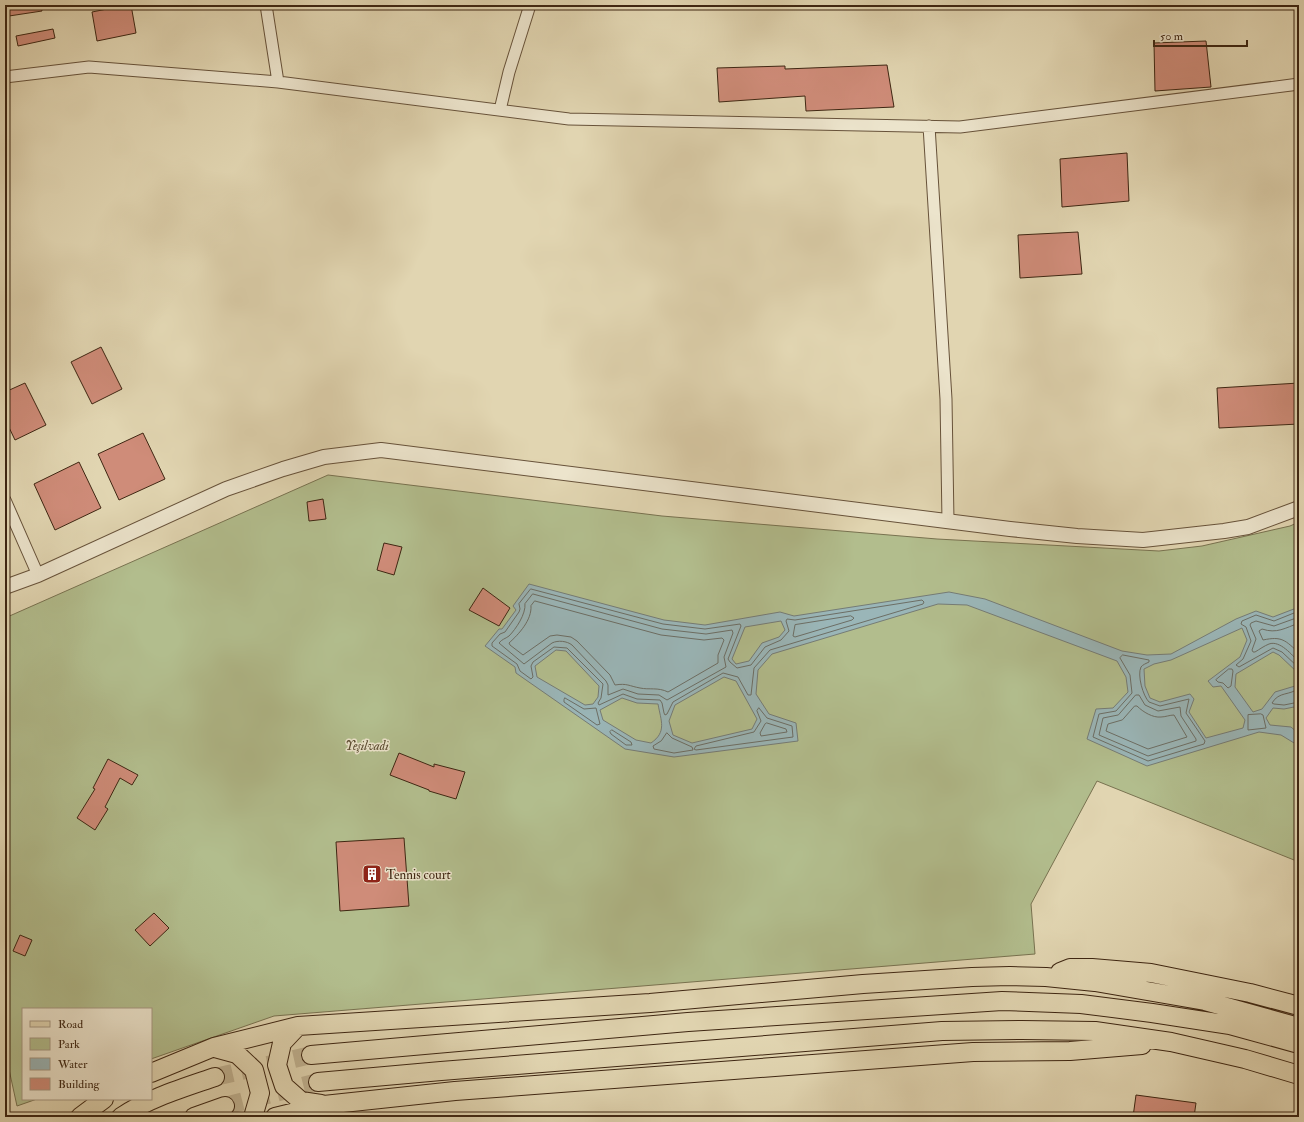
<svg xmlns="http://www.w3.org/2000/svg" width="1304" height="1122" font-family="'IM FELL Double Pica',serif">
	<style>
		.green { fill: #b2bd8d; stroke: #787250 }
		.water { fill: #9ab6b8; stroke: #757c76; fill-rule: evenodd }
		.lines { fill: none; stroke-linecap: round; stroke-linejoin: round }
		.shore { stroke: #6c6e65; stroke-width: 1 }
		.building { fill: #cf8c79; stroke: #3e2612 }
		.primary-tunnel { stroke: #c0b291; stroke-width: 18; stroke-dasharray: 18 9; stroke-linecap: butt }
		.minor-casing { stroke: #67523a; stroke-width: 13 }
		.tertiary-casing { stroke: #67523a; stroke-width: 16 }
		.primary-casing { stroke: #3e2612; stroke-width: 20 }
		.minor { stroke: #ece4cc; stroke-width: 11 }
		.tertiary { stroke: #ece4cc; stroke-width: 14 }
		.primary { stroke: #e1d5b1; stroke-width: 18 }
		.labels { text-anchor: middle; stroke-width: 3; stroke-linejoin: round; paint-order: stroke }
		.park-label { font-size: 13px; font-style: italic; fill: #5b4c31; stroke: #ece4cc }
		.poi-label { font-size: 13px; fill: #3e2612; stroke: #ece4cc; text-anchor: start }
	</style>
	<rect width="100%" height="100%" fill="#e1d5b1"/>
	<filter id="stains"><feTurbulence type="fractalNoise" baseFrequency=".005" numOctaves="4"/><feColorMatrix values="0 0 0 0 .2 0 0 0 0 .09 0 0 0 0 .02 0 0 0 .5 -.17"/></filter>
	<radialGradient id="worn" r=".72"><stop offset=".6" stop-color="#630" stop-opacity="0"/><stop offset="1" stop-color="#630" stop-opacity=".3"/></radialGradient>
	<path class="green" d="M 328,475 L 662,516 L 937,539 L 1159,551 L 1202,546 L 1290,526 L 1299,522 L 1299,862 L 1097,781 L 1031,904 L 1035,954 L 274,1016 L 151,1059 L 151,1009 L 23,1009 L 23,1099 L 37,1099 L 17,1106 L 5,1051 L 5,618 Z"/>
	<path class="water" d="M 529,584 L 664,620 L 705,625 L 780,612 L 794,616 L 949,592 L 985,599 L 1122,651 L 1147,655 L 1171,654 L 1236,619 L 1256,611 L 1273,617 L 1299,607 L 1299,706 L 1284,709 L 1273,708 L 1266,718 L 1270,725 L 1291,727 L 1299,734 L 1299,746 L 1281,735 L 1259,732 L 1147,766 L 1087,739 L 1096,709 L 1113,708 L 1128,692 L 1126,677 L 1117,661 L 967,605 L 938,604 L 772,654 L 758,670 L 756,694 L 769,714 L 796,723 L 798,741 L 674,757 L 625,749 L 516,673 L 515,667 L 485,646 L 499,629 L 502,629 L 516,610 L 513,606 ZM 781,621 L 785,630 L 779,637 L 762,643 L 749,661 L 736,664 L 732,659 L 745,627 ZM 1242,628 L 1247,640 L 1240,657 L 1208,681 L 1213,687 L 1221,686 L 1245,720 L 1243,728 L 1206,738 L 1189,712 L 1194,699 L 1190,694 L 1160,702 L 1150,698 L 1145,686 L 1144,669 L 1154,664 L 1171,660 ZM 556,650 L 566,651 L 599,686 L 598,697 L 593,704 L 585,705 L 537,677 L 535,666 ZM 1273,652 L 1279,655 L 1298,673 L 1295,686 L 1275,692 L 1262,709 L 1253,712 L 1235,687 L 1236,674 ZM 724,677 L 736,681 L 757,719 L 752,729 L 692,743 L 673,735 L 669,721 L 675,705 ZM 622,698 L 637,703 L 658,704 C 661,721 667,732 651,743 L 636,740 L 603,720 L 600,710 Z"/>
	<g class="lines">
		<path class="shore" d="M 531,589 L 663,624 L 705,629 L 740,624 L 741,626 L 728,659 L 730,662 L 737,668 L 751,665 L 765,647 L 781,640 L 789,631 L 786,621 L 787,619 L 795,620 L 922,600 L 924,602 L 923,604 L 770,650 L 754,668 L 751,695 L 748,695 L 738,677 L 723,673 L 673,702 L 667,714 L 665,715 L 664,713 L 662,703 L 660,700 L 637,699 L 623,694 L 599,705 L 598,703 L 601,698 L 603,684 L 567,648 L 554,647 L 533,662 L 531,666 L 533,677 L 531,679 L 520,671 L 517,664 L 492,646 L 492,643 L 500,634 L 505,632 L 519,612 L 520,609 L 519,604 Z
			M 533,594 L 662,629 L 706,634 L 732,630 L 733,633 L 724,657 L 726,667 L 667,700 L 659,695 L 638,694 L 623,689 L 608,695 L 608,685 L 606,681 L 572,645 C 567,641 558,640 552,643 L 524,664 L 499,643 C 502,639 505,639 509,636 C 516,629 526,614 525,604 Z
			M 535,601 L 661,635 L 704,640 L 722,638 L 724,640 L 718,655 L 718,663 L 668,692 C 658,687 649,690 640,688 C 629,686 627,683 615,685 L 610,675 L 577,641 L 571,637 L 557,635 L 550,636 L 523,655 L 510,645 L 509,643 C 519,634 532,620 531,606 Z
			M 1299,611 L 1274,621 L 1256,615 L 1242,621 L 1241,624 L 1246,627 L 1251,641 L 1243,659 L 1236,665 L 1239,667 L 1273,648 L 1282,652 L 1299,668
			M 851,616 L 854,618 L 852,620 L 795,637 L 793,636 L 795,625 Z
			M 1299,617 L 1274,626 L 1256,621 L 1251,623 L 1250,625 L 1256,639 L 1252,650 L 1253,652 L 1255,652 C 1260,649 1264,646 1269,644 C 1280,640 1292,655 1299,662
			M 1299,623 C 1285,628 1277,634 1262,629 L 1259,631 L 1263,640 C 1282,636 1285,640 1299,653
			M 1123,655 L 1149,660 L 1149,662 C 1147,663 1142,665 1141,667 C 1137,675 1143,696 1149,702 L 1160,706 L 1189,699 L 1186,713 L 1205,741 L 1204,744 L 1148,761 L 1093,737 L 1099,714 L 1116,711 L 1132,693 L 1130,675 L 1120,658 Z
			M 1229,669 L 1232,669 L 1233,671 L 1231,686 L 1228,688 L 1223,683 L 1218,682 L 1216,680 Z
			M 1299,688 C 1290,696 1279,691 1272,703 L 1274,704 L 1284,705 L 1299,702
			M 1136,695 L 1139,695 L 1145,705 L 1158,711 L 1180,707 L 1181,716 L 1196,739 L 1196,741 L 1148,756 L 1099,735 L 1103,718 L 1118,715 Z
			M 565,698 L 584,709 L 596,708 L 600,724 L 597,725 L 564,702 L 564,700 Z
			M 1135,706 L 1137,706 C 1143,712 1153,718 1161,717 C 1165,717 1170,715 1174,715 L 1187,737 L 1148,749 L 1106,731 L 1108,724 L 1122,720 Z
			M 759,708 L 767,718 L 792,726 L 793,737 L 696,750 L 694,749 L 696,746 L 754,732 L 761,721 L 757,711 Z
			M 1261,714 L 1263,715 L 1266,728 L 1248,730 L 1248,715 Z
			M 767,723 L 786,729 L 787,732 L 761,736 L 760,733 L 765,724 Z
			M 612,730 L 631,742 L 632,745 L 626,745 L 611,734 L 610,732 Z
			M 667,733 L 672,738 L 692,747 L 693,750 L 674,753 L 654,749 L 653,746 L 661,741 Z"/>
	</g>
	<path class="building" d="M 8,5 L 41,5 L 42,11 L 9,16 Z
		M 127,5 L 131,5 L 136,33 L 97,41 L 92,12 Z
		M 53,29 L 55,38 L 18,46 L 16,36 Z
		M 1206,41 L 1211,87 L 1155,91 L 1154,43 Z
		M 887,65 L 894,107 L 806,111 L 805,96 L 719,102 L 717,68 L 785,66 L 785,69 Z
		M 1127,153 L 1129,201 L 1062,207 L 1060,159 Z
		M 1078,232 L 1082,274 L 1020,278 L 1018,235 Z
		M 101,347 L 122,389 L 92,404 L 71,362 Z
		M 25,383 L 46,425 L 15,440 L 5,419 L 5,392 Z
		M 1299,383 L 1299,424 L 1219,428 L 1217,388 Z
		M 143,433 L 165,479 L 119,500 L 98,454 Z
		M 79,462 L 101,508 L 55,530 L 34,484 Z
		M 323,499 L 326,519 L 309,521 L 307,502 Z
		M 384,543 L 402,547 L 394,575 L 377,570 Z
		M 483,588 L 510,608 L 499,626 L 469,610 Z
		M 399,753 L 434,767 L 434,764 L 465,772 L 456,799 L 429,791 L 429,790 L 390,775 Z
		M 108,759 L 138,775 L 132,785 L 120,778 L 105,807 L 108,809 L 95,830 L 77,818 L 95,789 L 93,788 Z
		M 404,838 L 409,906 L 340,911 L 336,842 Z
		M 154,913 L 169,928 L 150,946 L 135,930 Z
		M 20,935 L 32,940 L 25,956 L 13,951 Z
		M 1136,1095 L 1196,1103 L 1194,1117 L 1133,1117 Z"/>
	<g class="lines">
		<path class="primary-tunnel" d="M 215,1077 L 311,1055
			M 225,1106 L 318,1082"/>
		<defs>
			<path id="minor" d="M 266,5 L 278,82
				M 5,77 L 89,67 L 278,82 L 569,119 L 960,127 L 1299,84
				M 500,110 L 509,72 L 530,5
				M 929,126 L 946,399 L 948,521
				M 5,500 L 38,575"/>
			<path id="tertiary" d="M 5,587 L 38,575 L 226,489 L 283,469 L 324,457 L 381,450 L 1010,529 L 1077,536 L 1143,540 L 1224,531 L 1248,527 L 1299,508"/>
			<path id="primary" d="M 1060,972 L 1070,968 L 1092,968 L 1151,973 L 1250,993 L 1299,1006
				M 298,1026 L 282,1043 L 277,1065 L 284,1086 L 301,1101 L 321,1104
				M 215,1048 L 237,1054 L 254,1070 L 260,1093 L 253,1117
				M 311,1055 L 688,1022 L 1002,1001 L 1081,1004 L 1152,1013 L 1230,1025 L 1299,1044
				M 151,1073 L 214,1047 L 298,1026 L 650,1003 L 863,984 L 972,977 L 1010,976 L 1046,977 L 1095,982 L 1205,1001 L 1291,1025 L 1299,1030
				M 318,1082 L 441,1071 L 942,1031 L 1022,1030 L 1095,1031 L 1171,1042 L 1245,1059 L 1299,1075
				M 80,1117 L 104,1099
				M 121,1117 C 149,1098 183,1088 215,1077
				M 194,1117 L 225,1106
				M 275,1117 L 324,1105 L 455,1091 L 973,1052 L 1070,1051 L 1142,1045"/>
		</defs>
		<use href="#minor" class="minor-casing"/>
		<use href="#tertiary" class="tertiary-casing"/>
		<use href="#primary" class="primary-casing"/>
		<use href="#minor" class="minor"/>
		<use href="#tertiary" class="tertiary"/>
		<use href="#primary" class="primary"/>
	</g>
	<defs>
		<symbol id="building-square" viewBox="-11 -11 22 22"><rect x="-9" y="-9" width="18" height="18" rx="4" fill="#8f2418" stroke="#ece4cc"/><path d="M-4-6H4V6H1V3H-1V6H-4ZM-2.5-4.3h1.7v1.8h-1.7ZM.8-4.3h1.7v1.8H.8ZM-2.5-1h1.7V.8h-1.7ZM.8-1h1.7V.8H.8Z" fill="#fff"/></symbol>
	</defs>
	<g fill-rule="evenodd">
		<use href="#building-square" x="361" y="863" width="22" height="22"/>
	</g>
	<g class="labels">
		<g class="park-label">
			<text x="367" y="750">Yeşilvadi</text>
		</g>
		<g class="poi-label">
			<text x="386" y="879">Tennis court</text>
		</g>
	</g>
	<rect width="1304" height="1122" fill="none" stroke="#e1d5b1" stroke-width="20"/>
	<rect x="6" y="6" width="1292" height="1110" fill="none" stroke="#3e2612" stroke-width="2"/>
	<rect x="10" y="10" width="1284" height="1102" fill="none" stroke="#3e2612"/>
	<rect x="22" y="1008" width="130" height="92" fill="#ece4cc" stroke="#a69882"/>
	<rect x="30" y="1021" width="20" height="6" fill="#e1d5b1" stroke="#a69882"/>
	<text x="58" y="1028" font-size="12" fill="#3e2612">Road</text>
	<rect x="30" y="1038" width="20" height="12" fill="#b2bd8d" stroke="#a69882"/>
	<text x="58" y="1048" font-size="12" fill="#3e2612">Park</text>
	<rect x="30" y="1058" width="20" height="12" fill="#9ab6b8" stroke="#a69882"/>
	<text x="58" y="1068" font-size="12" fill="#3e2612">Water</text>
	<rect x="30" y="1078" width="20" height="12" fill="#cf8c79" stroke="#a69882"/>
	<text x="58" y="1088" font-size="12" fill="#3e2612">Building</text>
	<path d="M1154 40v6h93v-6" fill="none" stroke="#3e2612" stroke-width="2"/>
	<text x="1160" y="40" font-size="12" fill="#3e2612" stroke="#ece4cc" stroke-width="3" paint-order="stroke">50 m</text>
	<rect width="100%" height="100%" filter="url(#stains)"/>
	<rect width="100%" height="100%" fill="url(#worn)"/>
</svg>
